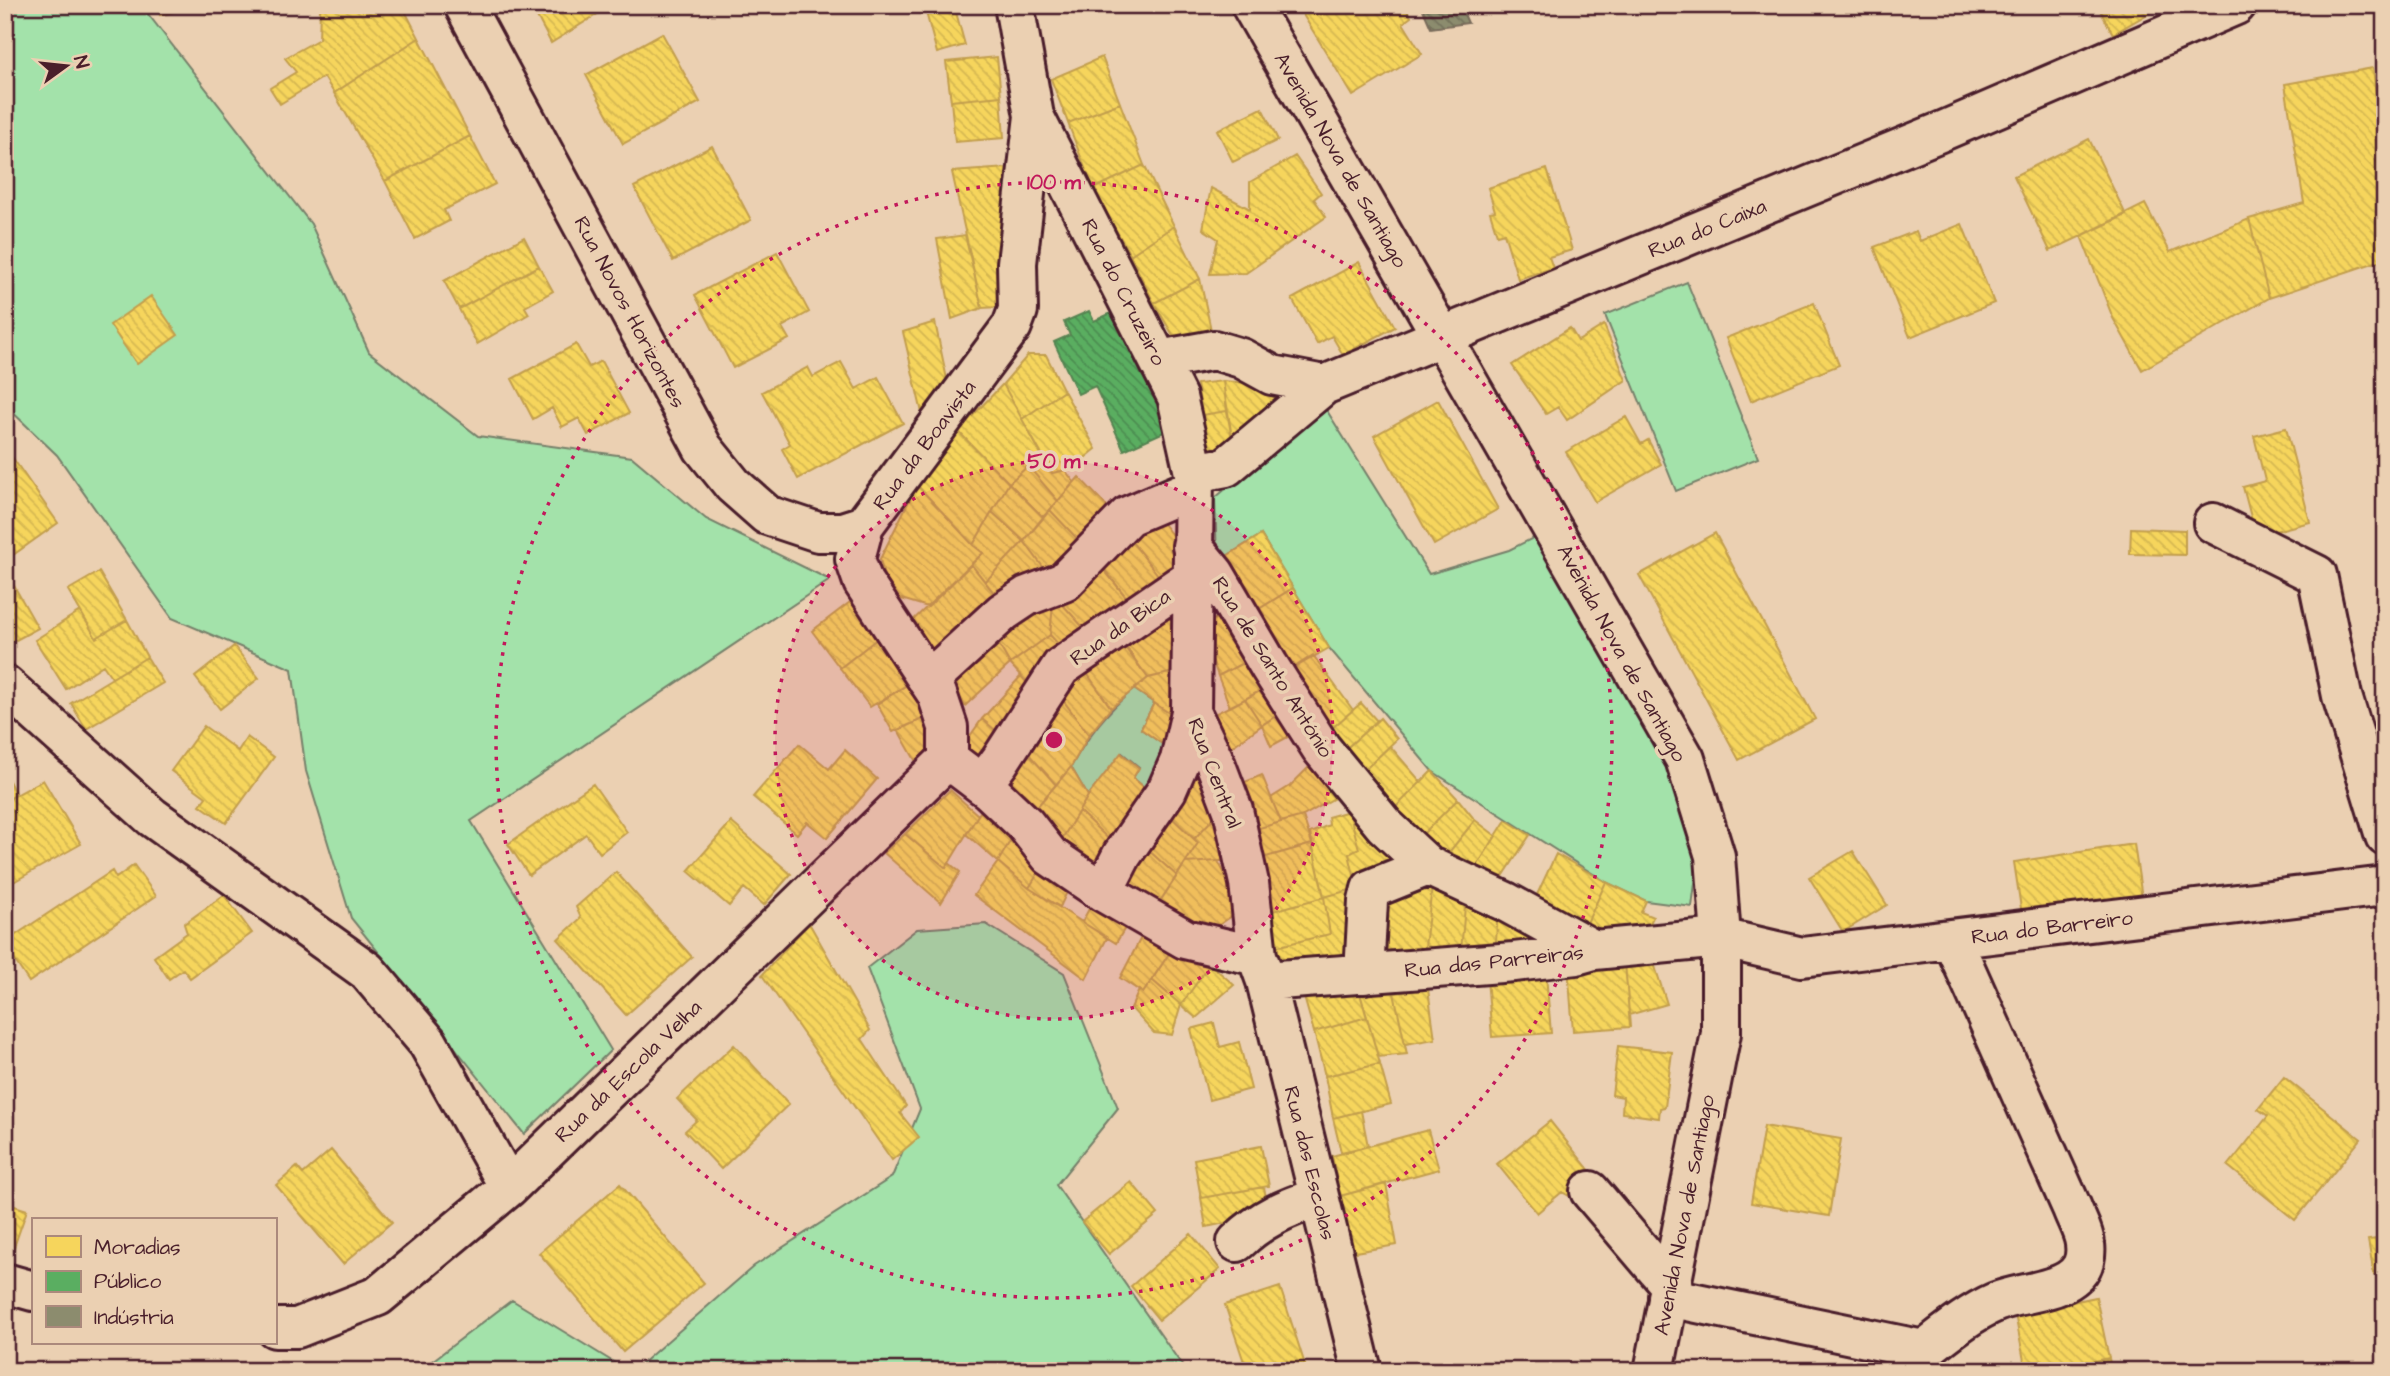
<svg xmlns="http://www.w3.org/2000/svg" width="2390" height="1376" font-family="'Architects Daughter',sans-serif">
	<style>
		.green { fill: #a3e2aa; stroke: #76806a; stroke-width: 2 }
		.homes { fill: url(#homes-back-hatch); stroke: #c29e4d; stroke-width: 2 }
		.public { fill: url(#public-back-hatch); stroke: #558351; stroke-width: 2 }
		.industry { fill: url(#industry-back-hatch); stroke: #786b5a; stroke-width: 2 }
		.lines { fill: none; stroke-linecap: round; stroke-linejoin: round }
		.minor-casing { stroke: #4a1f2b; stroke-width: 44 }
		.tertiary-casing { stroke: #4a1f2b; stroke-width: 44 }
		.minor { stroke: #ebd0b2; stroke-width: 38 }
		.tertiary { stroke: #ebd0b2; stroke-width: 38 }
		.ring { fill: none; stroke: #c2185b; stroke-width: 3.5; stroke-dasharray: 3.5 7 }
		.labels { text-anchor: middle; stroke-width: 7; stroke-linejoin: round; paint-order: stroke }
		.street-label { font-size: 21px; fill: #4a1f2b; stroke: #ebd0b2 }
		.centre { fill: #c2185b; stroke: #ebd0b2; stroke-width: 3.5 }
		.ring-label { font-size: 21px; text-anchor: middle; font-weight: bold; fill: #c2185b; stroke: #ebd0b2; stroke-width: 7; stroke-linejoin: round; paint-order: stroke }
	</style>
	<defs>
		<pattern id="homes-back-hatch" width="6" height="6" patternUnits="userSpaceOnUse" patternTransform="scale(1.75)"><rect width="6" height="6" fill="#f6d55c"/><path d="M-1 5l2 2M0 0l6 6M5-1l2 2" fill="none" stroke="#d4b650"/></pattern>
		<pattern id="public-back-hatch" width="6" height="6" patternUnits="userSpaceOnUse" patternTransform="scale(1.75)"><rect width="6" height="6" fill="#5aae61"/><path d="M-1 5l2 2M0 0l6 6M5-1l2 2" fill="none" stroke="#4c8d50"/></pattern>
		<pattern id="industry-back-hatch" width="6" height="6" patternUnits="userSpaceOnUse" patternTransform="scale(1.75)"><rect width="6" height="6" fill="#8c8c6e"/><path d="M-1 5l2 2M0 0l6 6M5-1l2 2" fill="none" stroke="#74725b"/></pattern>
	</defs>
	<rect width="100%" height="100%" fill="#ebd0b2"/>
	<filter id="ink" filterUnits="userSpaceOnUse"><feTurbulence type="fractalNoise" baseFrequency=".0143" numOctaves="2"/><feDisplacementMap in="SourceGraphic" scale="14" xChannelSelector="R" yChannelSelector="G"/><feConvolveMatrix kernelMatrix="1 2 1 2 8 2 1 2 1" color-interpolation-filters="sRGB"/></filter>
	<g filter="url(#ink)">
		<path class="green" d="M 5,5 L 141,5 L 311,224 L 369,352 L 478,436 L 632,457 L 706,519 L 830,580 L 471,821 L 611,1050 L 524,1134 L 351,918 L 306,771 L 292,669 L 172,618 L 57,455 L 5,405 Z
			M 1687,282 L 1758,458 L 1676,491 L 1605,315 Z
			M 1324,406 L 1429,574 L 1509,550 L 1535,537 L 1664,758 L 1697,867 L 1692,907 L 1646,901 L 1606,882 L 1432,771 L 1329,648 L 1261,535 L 1217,562 L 1215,498 Z
			M 1134,689 L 1154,703 L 1141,729 L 1175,753 L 1156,797 L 1133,778 L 1139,767 L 1122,753 L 1088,796 L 1071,767 C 1088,736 1106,712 1134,689 Z
			M 986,924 L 1064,973 L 1118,1108 L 1056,1185 L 1186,1371 L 633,1371 L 754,1266 L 892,1177 L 920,1109 L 867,968 L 917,929 Z
			M 512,1300 L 628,1371 L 419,1371 Z"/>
		<path class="homes" d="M 158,5 L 207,5 L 160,15 Z
			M 327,5 L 402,5 L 419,38 L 334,93 L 324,77 L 280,104 L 270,88 L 296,72 L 285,58 L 319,39 L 320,10 Z
			M 531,5 L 612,5 L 551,43 Z
			M 924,5 L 954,5 L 965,45 L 937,53 Z
			M 1297,5 L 1404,5 L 1411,17 L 1403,23 L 1422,54 L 1353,96 Z
			M 2097,5 L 2163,5 L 2113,34 Z
			M 662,33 L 700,102 L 623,144 L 586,75 Z
			M 419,38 L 470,136 L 385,181 L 334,93 Z
			M 997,57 L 1001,96 L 951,101 L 946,62 Z
			M 1102,57 L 1120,103 L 1068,123 L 1051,79 Z
			M 2373,68 L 2385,169 L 2385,259 L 2269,298 L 2249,219 L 2304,203 L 2285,84 Z
			M 1001,96 L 1004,138 L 955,142 L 951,101 Z
			M 1120,103 L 1144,165 L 1093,189 L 1068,123 Z
			M 1262,108 L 1278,140 L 1233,162 L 1217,130 Z
			M 470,136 L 495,184 L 444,210 L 449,221 L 415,239 L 385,181 Z
			M 2089,139 L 2126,215 L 2050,251 L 2014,176 Z
			M 712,146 L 751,220 L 673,261 L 634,187 Z
			M 1295,156 L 1321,193 L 1314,199 L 1326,217 L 1246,273 L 1210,274 L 1218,239 L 1203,229 L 1211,188 L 1250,209 L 1250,182 Z
			M 1144,165 L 1174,226 L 1130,255 L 1093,189 Z
			M 1007,168 L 1009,235 L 999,307 L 982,308 L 952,172 Z
			M 1547,169 L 1572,250 L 1549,257 L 1553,268 L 1518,279 L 1504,233 L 1497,235 L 1490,212 L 1495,211 L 1488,188 Z
			M 2145,204 L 2170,252 L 2249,219 L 2269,298 L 2142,370 L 2113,318 L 2081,236 Z
			M 1962,224 L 1994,303 L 1910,337 L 1874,247 L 1916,231 L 1920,241 Z
			M 1174,226 L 1200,279 L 1154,303 L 1130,255 Z
			M 965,235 L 982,308 L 952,319 L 937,239 Z
			M 524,237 L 539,266 L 459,309 L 444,281 Z
			M 777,252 L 809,312 L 782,327 L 789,339 L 733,368 L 695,295 Z
			M 1359,262 L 1395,327 L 1343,355 L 1332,336 L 1317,344 L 1292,299 Z
			M 539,266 L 553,291 L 525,307 L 529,314 L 477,344 L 459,309 Z
			M 1200,279 L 1211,330 L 1180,347 L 1154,303 Z
			M 151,296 L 178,335 L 137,364 L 110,325 Z
			M 1814,303 L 1839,365 L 1751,401 L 1726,338 Z
			M 935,322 L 948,384 L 922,413 L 903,332 Z
			M 1604,325 L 1626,380 L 1567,420 L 1558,407 L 1546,414 L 1512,365 L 1570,328 L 1578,341 Z
			M 576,344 L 589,367 L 601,361 L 629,413 L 588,435 L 579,418 L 562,427 L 552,408 L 533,419 L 512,379 Z
			M 1028,355 L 1046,355 L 1064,391 L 1022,419 L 1003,384 Z
			M 841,362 L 856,389 L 878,377 L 903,423 L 798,479 L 782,449 L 790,444 L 762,392 L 808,367 L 813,377 Z
			M 1223,381 L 1227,411 L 1202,415 L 1197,384 Z
			M 1223,381 L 1260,384 L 1287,400 L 1234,450 Z
			M 1003,384 L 1041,454 L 1009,483 L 958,431 Z
			M 1064,391 L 1096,449 L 1071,469 L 1052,473 L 1022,419 Z
			M 1438,400 L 1498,509 L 1434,545 L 1374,436 Z
			M 1227,411 L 1234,450 L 1210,460 L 1202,415 Z
			M 1626,417 L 1641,444 L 1648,440 L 1661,464 L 1595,502 L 1566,452 Z
			M 2286,428 L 2310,522 L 2256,536 L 2243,487 L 2265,481 L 2254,436 Z
			M 958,431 L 1009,483 L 973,545 L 917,485 Z
			M 1041,454 L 1052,473 L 1065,470 L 1074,482 L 1058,501 L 1028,466 Z
			M 12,457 L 58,523 L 6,560 L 5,462 Z
			M 1028,466 L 1058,501 L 1043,517 L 1009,483 Z
			M 1079,477 L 1117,517 L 1087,549 L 1050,510 Z
			M 1009,483 L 1043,517 L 1024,541 L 992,512 Z
			M 917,485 L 973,545 L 983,553 L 928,607 L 888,595 L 880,559 Z
			M 1050,510 L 1087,549 L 1051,578 L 1024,541 Z
			M 992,512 L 1024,541 L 985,582 L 971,564 L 983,553 L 973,545 Z
			M 1157,516 L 1189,557 L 1165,584 L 1129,538 Z
			M 2131,528 L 2185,530 L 2185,555 L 2130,554 Z
			M 1715,533 L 1815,719 L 1739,760 L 1639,575 Z
			M 1261,535 L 1293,588 L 1249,615 L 1217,562 Z
			M 1129,538 L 1165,584 L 1135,608 L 1095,559 Z
			M 1024,541 L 1051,578 L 1003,604 L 985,582 Z
			M 971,564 L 1003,604 L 935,669 L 905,628 Z
			M 1100,564 L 1135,608 L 1091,636 L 1054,595 Z
			M 5,570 L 38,628 L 5,646 Z
			M 99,572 L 127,620 L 96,638 L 68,590 Z
			M 1293,588 L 1329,648 L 1284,674 L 1249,615 Z
			M 1054,595 L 1091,636 L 1068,655 L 1050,635 Z
			M 1054,595 L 1050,635 L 1010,664 L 991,631 Z
			M 850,602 L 882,635 L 840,668 L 812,631 Z
			M 80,611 L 96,638 L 127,620 L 147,657 L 112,678 L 103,665 L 66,689 L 35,640 Z
			M 1228,611 L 1256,656 L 1218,676 L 1201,628 Z
			M 1174,615 L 1178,671 L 1148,678 L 1126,647 L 1135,640 L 1132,635 Z
			M 991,631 L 1010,664 L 965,706 L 946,677 Z
			M 882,635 L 918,678 L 870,707 L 840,668 Z
			M 1050,635 L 1068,655 L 1036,693 L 1010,664 Z
			M 1120,641 L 1148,678 L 1111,708 L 1082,666 Z
			M 234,646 L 259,678 L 220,709 L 195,677 Z
			M 1313,655 L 1353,710 L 1323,736 L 1284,674 Z
			M 1256,656 L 1273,684 L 1230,707 L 1218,676 Z
			M 147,657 L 163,683 L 86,729 L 71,703 Z
			M 1082,666 L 1111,708 L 1089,735 L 1057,692 Z
			M 1178,671 L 1182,722 L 1134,689 L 1148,678 Z
			M 1021,676 L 1036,693 L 1006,739 L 982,719 Z
			M 918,678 L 936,713 L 893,732 L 877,704 Z
			M 1273,684 L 1288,708 L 1262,725 L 1245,699 Z
			M 1057,692 L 1089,735 L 1071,767 L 1056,785 L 1020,744 Z
			M 1245,699 L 1262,725 L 1222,754 L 1208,717 Z
			M 1154,703 L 1182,722 L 1175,753 L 1141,729 Z
			M 1361,703 L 1377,721 L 1340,754 L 1323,736 Z
			M 1288,708 L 1299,731 L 1271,746 L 1262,725 Z
			M 936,713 L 937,755 L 923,774 L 898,730 Z
			M 1380,718 L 1397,739 L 1355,779 L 1340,754 Z
			M 982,719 L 1006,739 L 981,765 L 965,743 Z
			M 204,726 L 238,751 L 247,737 L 274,757 L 226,823 L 200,805 L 206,797 L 171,771 Z
			M 799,744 L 829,769 L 845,750 L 877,779 L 827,838 L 807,822 L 797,834 L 753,797 Z
			M 1020,744 L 1056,785 L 1028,817 L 992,788 Z
			M 1390,746 L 1421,782 L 1389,814 L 1355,779 Z
			M 1121,753 L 1139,768 L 1133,778 L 1156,797 L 1119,849 L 1079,811 L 1088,796 Z
			M 1314,762 L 1343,793 L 1303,816 L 1281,822 L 1271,798 L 1290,786 Z
			M 1196,765 L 1224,807 L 1194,839 L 1165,811 Z
			M 1071,767 L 1088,796 L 1054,852 L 1028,817 Z
			M 1432,771 L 1458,799 L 1415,842 L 1389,814 Z
			M 5,773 L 16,795 L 5,801 Z
			M 1262,775 L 1281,822 L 1252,830 L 1235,786 Z
			M 43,780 L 81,844 L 8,885 L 5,880 L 5,801 Z
			M 593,784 L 627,832 L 600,853 L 586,834 L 529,875 L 508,844 Z
			M 950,790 L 978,815 L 946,868 L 905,834 Z
			M 991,795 L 1020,824 L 998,862 L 966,834 Z
			M 1458,799 L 1475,820 L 1446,856 L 1421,836 Z
			M 1224,807 L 1237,860 L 1185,863 L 1198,843 L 1194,839 Z
			M 1079,811 L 1119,849 L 1099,884 L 1054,852 Z
			M 1165,811 L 1198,843 L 1177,876 L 1146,848 Z
			M 1349,811 L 1359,849 L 1349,854 L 1357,888 L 1324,897 L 1310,833 L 1329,825 L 1328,817 Z
			M 1349,811 L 1407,870 L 1357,888 L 1349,854 L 1359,849 Z
			M 1303,816 L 1312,844 L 1259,859 L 1252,830 Z
			M 1475,820 L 1496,836 L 1473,872 L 1446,856 Z
			M 1506,820 L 1530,835 L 1496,887 L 1473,872 Z
			M 731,822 L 791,874 L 764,905 L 744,888 L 729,906 L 688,871 Z
			M 1020,824 L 1045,862 L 1029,888 L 998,862 Z
			M 905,834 L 946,868 L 949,863 L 960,872 L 941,903 L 884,853 Z
			M 1312,844 L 1324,897 L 1269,912 L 1259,859 Z
			M 2134,844 L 2142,898 L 2022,915 L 2014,862 Z
			M 1146,848 L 1177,876 L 1155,909 L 1115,886 Z
			M 1853,851 L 1887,905 L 1843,932 L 1809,877 Z
			M 1556,854 L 1606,882 L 1586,925 L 1535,899 Z
			M 1218,861 L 1243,908 L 1202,937 L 1155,909 L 1185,863 Z
			M 998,862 L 1029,888 L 1107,938 L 1086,979 L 974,895 Z
			M 1045,862 L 1073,879 L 1060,907 L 1029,888 Z
			M 134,865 L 156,896 L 29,982 L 5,946 L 5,942 L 112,871 L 116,878 Z
			M 616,872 L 692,957 L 626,1015 L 558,939 L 581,918 L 576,907 Z
			M 1606,882 L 1646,901 L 1641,912 L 1653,917 L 1644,936 L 1621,941 L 1586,925 Z
			M 1409,884 L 1432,887 L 1423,964 L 1373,967 L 1378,890 Z
			M 1432,887 L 1466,895 L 1460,962 L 1423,964 Z
			M 1357,888 L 1356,964 L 1281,969 L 1275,947 L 1330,934 L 1324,897 Z
			M 1097,894 L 1132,916 L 1116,943 L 1082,922 Z
			M 224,895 L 252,933 L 190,978 L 183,969 L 169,979 L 154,957 L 187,933 L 184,924 Z
			M 1466,895 L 1498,906 L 1495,960 L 1460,962 Z
			M 1324,897 L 1330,934 L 1275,947 L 1269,912 Z
			M 1498,906 L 1533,922 L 1533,957 L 1495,960 Z
			M 809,923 L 870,1030 L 862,1039 L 906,1106 L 900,1113 L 919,1137 L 892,1160 L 762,975 Z
			M 1146,928 L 1174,946 L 1143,993 L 1120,978 Z
			M 1174,946 L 1210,964 L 1181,1005 L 1152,980 Z
			M 1652,957 L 1667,1004 L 1629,1015 L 1625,962 Z
			M 1625,962 L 1630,1027 L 1573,1031 L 1568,967 Z
			M 1545,963 L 1551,1033 L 1492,1037 L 1486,967 Z
			M 1210,964 L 1234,985 L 1196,1018 L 1181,1005 Z
			M 1391,979 L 1407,1054 L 1378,1057 L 1357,983 Z
			M 1152,980 L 1181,1005 L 1172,1035 L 1154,1033 L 1131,1008 L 1139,990 L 1143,993 Z
			M 1357,983 L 1367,1017 L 1314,1032 L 1304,997 Z
			M 1428,989 L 1435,1039 L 1405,1044 L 1394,993 Z
			M 1367,1017 L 1380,1064 L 1325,1076 L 1314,1032 Z
			M 1214,1023 L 1220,1047 L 1239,1042 L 1251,1089 L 1209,1100 L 1191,1029 Z
			M 734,1045 L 789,1104 L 721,1169 L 685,1131 L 697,1120 L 677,1099 Z
			M 1618,1046 L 1672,1052 L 1665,1107 L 1660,1108 L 1659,1118 L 1622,1113 L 1623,1097 L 1612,1095 Z
			M 1380,1064 L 1391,1104 L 1333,1118 L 1325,1076 Z
			M 2284,1077 L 2361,1139 L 2295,1220 L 2228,1166 L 2268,1116 L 2258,1109 Z
			M 1361,1111 L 1368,1146 L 1341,1152 L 1333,1118 Z
			M 1550,1121 L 1595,1177 L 1571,1197 L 1562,1192 L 1537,1213 L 1497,1164 Z
			M 1764,1126 L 1841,1139 L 1829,1216 L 1751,1203 Z
			M 1428,1130 L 1439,1169 L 1340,1196 L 1332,1156 Z
			M 1261,1146 L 1269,1186 L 1201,1198 L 1194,1159 Z
			M 331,1150 L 392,1222 L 343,1264 L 276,1185 L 297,1167 L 303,1174 Z
			M 1131,1182 L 1158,1214 L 1109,1254 L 1082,1222 Z
			M 620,1184 L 704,1283 L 623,1352 L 539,1253 Z
			M 1386,1184 L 1397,1245 L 1349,1253 L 1340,1196 Z
			M 1264,1187 L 1269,1214 L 1206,1227 L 1201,1198 Z
			M 5,1203 L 27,1210 L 9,1261 L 5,1260 Z
			M 1191,1234 L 1220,1269 L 1159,1320 L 1131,1286 Z
			M 2385,1238 L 2385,1273 L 2374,1275 L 2368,1240 Z
			M 1280,1287 L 1307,1371 L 1247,1371 L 1225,1305 Z
			M 2096,1297 L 2109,1358 L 2049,1371 L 2026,1371 L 2015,1314 Z
			M 2109,1358 L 2111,1371 L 2049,1371 Z"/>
		<path class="public" d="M 1118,310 L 1173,428 L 1124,450 L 1095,386 L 1078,394 L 1054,342 L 1070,335 L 1064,322 L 1089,311 L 1094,321 Z"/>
		<path class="industry" d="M 1421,5 L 1460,5 L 1468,23 L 1431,28 Z"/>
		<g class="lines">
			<defs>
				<path id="minor" d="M 464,5 L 703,448 L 733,485 L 767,515 L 818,532 L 842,532 L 864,525
					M 1014,5 L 1034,116 L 1177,397 L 1194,473 L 1191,712 L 1214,760 L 1233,810 L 1249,883 L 1257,956 L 1266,981 L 1362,1371
					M 1159,360 L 1214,350 L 1241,358 L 1272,375 L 1324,385
					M 1194,473 L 1226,467 L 1324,385 L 1938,133 L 2236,5
					M 2213,523 L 2317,575 L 2342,696 L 2385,836
					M 1192,546 L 1215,574 L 1269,666 L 1321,748 L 1384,825 L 1428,866 L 1506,902 L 1594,950
					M 928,681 L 1003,612 L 1027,596 L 1064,582 L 1128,516 L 1194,488
					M 5,685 L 152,817 L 367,971 L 428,1043 L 509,1187
					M 948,759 L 948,727 L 937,694 L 863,582 L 855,559 L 864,525 L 1012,326 L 1018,310 L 1017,263 L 1034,116
					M 948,759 L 989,790 L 1025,824 L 1050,856 L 1103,892 L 1185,939 L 1257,956
					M 978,781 L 991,773 L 1000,761 L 1061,667 L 1191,578
					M 1103,892 L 1122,855 L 1167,790 L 1180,760 L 1191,712
					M 1364,974 L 1368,901 L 1371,889 L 1428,866
					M 1266,981 L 1514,962 L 1576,955 L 1594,950 L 1721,938 L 1802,957 L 2385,886
					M 1590,1191 L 1670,1285
					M 1237,1242 C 1262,1218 1286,1208 1319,1197
					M 5,1283 L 33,1291
					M 1668,1297 L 1924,1350 C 1946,1333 1970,1313 1996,1302 C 2028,1289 2091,1293 2085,1244 C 2084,1232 2076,1219 2072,1208 L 1952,939
					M 275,1328 L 297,1328 L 378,1296 L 509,1187 L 948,759"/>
				<path id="tertiary" d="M 1251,5 L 1685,759 L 1715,856 L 1721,938 L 1721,1033 L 1654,1371"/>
			</defs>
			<use href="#minor" class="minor-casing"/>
			<use href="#tertiary" class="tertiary-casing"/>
			<use href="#minor" class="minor"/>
			<use href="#tertiary" class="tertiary"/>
		</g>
	</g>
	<circle cx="1054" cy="740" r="279" fill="#c2185b" fill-opacity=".12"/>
	<g class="ring">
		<circle cx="1054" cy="740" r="279"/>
		<circle cx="1054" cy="740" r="558"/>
	</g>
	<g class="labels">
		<g class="street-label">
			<text transform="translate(1341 160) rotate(60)" y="7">Avenida Nova de Santiago</text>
			<text transform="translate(1707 228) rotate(-22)" y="7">Rua do Caixa</text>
			<text transform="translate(1124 292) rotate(63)" y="7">Rua do Cruzeiro</text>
			<text transform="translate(630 312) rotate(62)" y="7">Rua Novos Horizontes</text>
			<text transform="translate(924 445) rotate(-53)" y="7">Rua da Boavista</text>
			<text transform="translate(1120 627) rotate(-35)" y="7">Rua da Bica</text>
			<text transform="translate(1622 653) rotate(61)" y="7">Avenida Nova de Santiago</text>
			<text transform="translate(1273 667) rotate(58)" y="7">Rua de Santo António</text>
			<text transform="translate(1215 773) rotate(69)" y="7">Rua Central</text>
			<text transform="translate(2052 927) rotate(-7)" y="7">Rua do Barreiro</text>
			<text transform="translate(1494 961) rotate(-6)" y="7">Rua das Parreiras</text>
			<text transform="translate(628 1071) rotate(-44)" y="7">Rua da Escola Velha</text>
			<text transform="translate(1310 1163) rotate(76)" y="7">Rua das Escolas</text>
			<text transform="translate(1684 1215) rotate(-79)" y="7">Avenida Nova de Santiago</text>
		</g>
	</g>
	<circle cx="1054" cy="740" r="10" class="centre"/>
	<g class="ring-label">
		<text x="1054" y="189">100 m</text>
		<text x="1054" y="468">50 m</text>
	</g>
	<rect width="2390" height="1376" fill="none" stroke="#ebd0b2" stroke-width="28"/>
	<rect x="14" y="14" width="2362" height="1348" fill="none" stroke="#4a1f2b" stroke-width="2.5" filter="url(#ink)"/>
	<rect x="32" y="1218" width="245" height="126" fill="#ebd0b2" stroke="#ab897c" stroke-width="2"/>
	<rect x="46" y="1236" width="35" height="21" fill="#f6d55c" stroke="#ab897c" stroke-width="2"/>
	<text x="94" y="1254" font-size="21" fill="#4a1f2b">Moradias</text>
	<rect x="46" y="1271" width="35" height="21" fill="#5aae61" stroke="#ab897c" stroke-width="2"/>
	<text x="94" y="1288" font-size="21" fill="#4a1f2b">Público</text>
	<rect x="46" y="1306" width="35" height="21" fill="#8c8c6e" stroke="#ab897c" stroke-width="2"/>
	<text x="94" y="1324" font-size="21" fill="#4a1f2b">Indústria</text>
	<g transform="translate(66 66) rotate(75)" stroke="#ebd0b2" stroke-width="5" paint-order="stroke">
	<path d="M0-5L12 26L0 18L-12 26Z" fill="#4a1f2b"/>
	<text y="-10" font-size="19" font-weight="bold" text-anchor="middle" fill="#4a1f2b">N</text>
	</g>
</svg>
